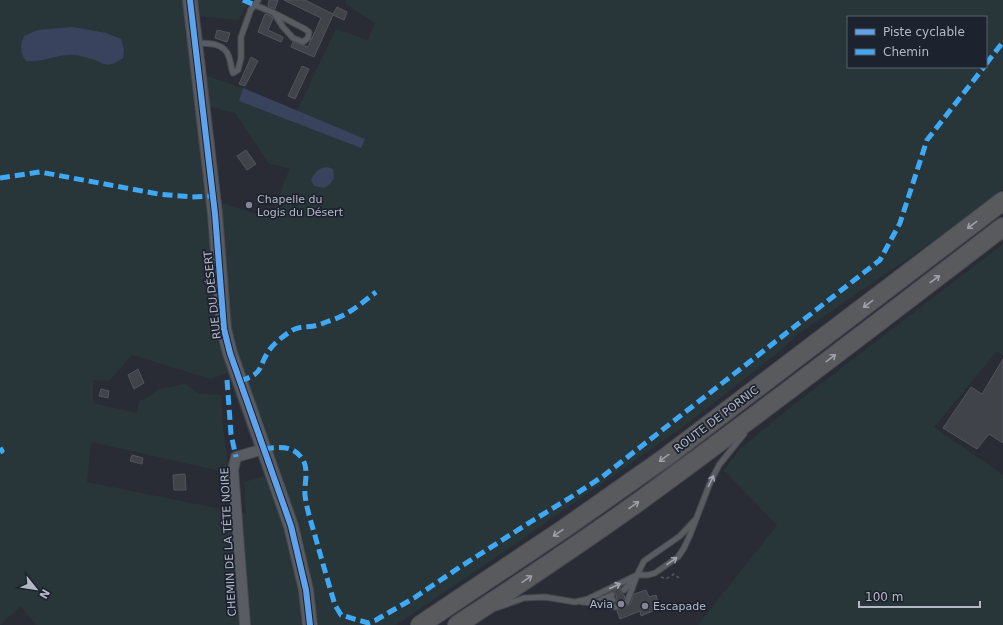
<svg xmlns="http://www.w3.org/2000/svg" width="1003" height="625" font-family="'DejaVu Sans',sans-serif">
	<style>
		.green { fill: #28363a; fill-rule: evenodd }
		.water { fill: #3a435d }
		.building { fill: #41434a; stroke: #51545d }
		.lines { fill: none; stroke-linecap: round; stroke-linejoin: round }
		.lane-casing { stroke: #46484e; stroke-width: 7 }
		.street-casing { stroke: #46484e; stroke-width: 12 }
		.secondary-casing { stroke: #46484e; stroke-width: 16 }
		.highway-casing { stroke: #464851; stroke-width: 20 }
		.path { stroke: #565a60; stroke-width: 1.5; stroke-dasharray: 3 3; stroke-linecap: butt }
		.lane { stroke: #595c63; stroke-width: 5 }
		.street { stroke: #595c63; stroke-width: 10 }
		.secondary { stroke: #575a61; stroke-width: 14 }
		.highway { stroke: #595a5d; stroke-width: 18 }
		.quiet { stroke: #3fa9f5; stroke-width: 5; stroke-dasharray: 10 5; stroke-linecap: butt }
		.cycleway-casing { stroke: #1d222f; stroke-width: 8 }
		.cycleway { stroke: #60a3ed; stroke-width: 6 }
		.oneway { stroke: #9da0ab }
		.oneway2 { stroke: #a2a6b1 }
		.poi-dot { fill: #848793; stroke: #1d222f; stroke-width: 1.5 }
		.labels { text-anchor: middle; stroke-width: 3.5; stroke-linejoin: round; paint-order: stroke }
		.poi-label { font-size: 11px; fill: #b4b8c5; stroke: #1d222f; text-anchor: start }
		.street-label { font-size: 11px; fill: #b4b8c5; stroke: #1d222f }
	</style>
	<rect width="100%" height="100%" fill="#2a2c35"/>
	<path class="green" d="M 0,0 L 251,0 L 238,20 L 186,15 L 206,207 L 221,203 L 270,218 L 290,168 L 269,164 L 235,113 L 206,106 L 204,75 L 243,88 L 239,101 L 365,139 L 297,111 L 336,29 L 368,40 L 375,23 L 346,4 L 346,0 L 1003,0 L 1003,189 L 936,239 L 797,335 L 776,354 L 683,427 L 489,562 L 396,625 L 36,625 L 21,606 L 0,625 ZM 848,17 L 986,17 L 986,67 L 848,67 ZM 132,355 L 211,379 L 227,373 L 264,476 L 244,482 L 246,514 L 87,482 L 91,442 L 229,473 L 223,429 L 221,395 L 199,394 L 186,384 L 159,389 L 145,399 L 139,401 L 137,413 L 93,403 L 93,380 L 109,381 Z
		M 1003,244 L 1003,355 L 997,351 L 934,427 L 1003,475 L 1003,625 L 698,625 L 777,525 L 724,470 L 740,449 L 793,405 Z"/>
	<path class="water" d="M 73,27 L 106,33 L 121,39 L 124,49 L 123,58 C 109,67 109,66 95,60 C 89,58 82,56 76,55 C 59,53 43,63 26,61 C 20,53 20,46 24,36 L 38,30 Z
		M 243,88 L 365,139 L 361,148 L 239,101 Z
		M 327,167 L 333,169 L 334,178 L 330,184 L 324,188 L 314,186 L 311,180 C 315,172 318,168 327,167 Z"/>
	<path class="building" d="M 269,0 L 278,0 L 275,9 L 268,6 Z
		M 284,0 L 305,0 L 333,14 L 337,7 L 347,12 L 344,20 L 333,15 L 314,57 L 291,47 L 293,42 L 308,47 L 321,18 Z
		M 265,14 L 271,16 L 273,18 L 268,30 L 283,37 L 281,42 L 258,32 Z
		M 217,30 L 230,33 L 227,42 L 215,38 Z
		M 251,57 L 258,61 L 245,86 L 239,84 Z
		M 302,66 L 309,69 L 295,99 L 288,96 Z
		M 246,150 L 256,164 L 247,170 L 237,156 Z
		M 1003,359 L 1003,443 L 989,434 L 977,449 L 943,428 L 971,387 L 982,394 Z
		M 138,369 L 144,383 L 134,389 L 128,375 Z
		M 101,389 L 109,391 L 108,398 L 99,396 Z
		M 132,455 L 143,458 L 142,464 L 130,461 Z
		M 185,474 L 186,490 L 174,490 L 173,475 Z
		M 621,587 L 620,592 L 625,596 L 623,602 L 625,606 L 630,605 L 634,594 L 646,590 L 649,597 L 656,595 L 658,603 L 652,606 L 653,611 L 641,616 L 640,611 L 620,619 L 617,611 L 619,609 L 620,606 L 616,603 L 617,600 L 616,594 L 613,591 Z"/>
	<g class="lines">
		<defs>
			<path id="lane" d="M 255,5 L 258,0
				M 196,43 C 209,43 225,43 229,57 C 231,63 231,68 233,73 L 238,70 L 241,58 L 241,37 L 251,9 L 255,5 L 274,13 L 283,27 L 293,38 L 303,42 L 308,38 L 309,32 L 305,29 L 274,13
				M 624,590 L 637,575 L 644,561 L 680,536 L 695,520
				M 600,600 L 612,595
				M 582,602 L 593,603 L 613,600
				M 627,602 L 636,578
				M 600,604 L 616,607
				M 496,608 L 524,598 L 545,597 L 575,602 L 588,599 L 637,575 L 648,575 L 655,573 L 678,557 L 684,548 L 690,535 L 710,483 L 719,465 L 744,434"/>
			<path id="street" d="M 245,625 L 233,470 L 236,457 L 264,449"/>
			<path id="secondary" d="M 190,0 L 215,214 L 224,329 L 230,353 L 291,526 L 306,590 L 310,625"/>
			<path id="highway" d="M 420,625 L 565,528 L 666,457 L 1003,201
				M 457,625 C 518,585 578,545 637,503 C 761,413 882,319 1003,227"/>
		</defs>
		<use href="#lane" class="lane-casing"/>
		<use href="#street" class="street-casing"/>
		<use href="#secondary" class="secondary-casing"/>
		<use href="#highway" class="highway-casing"/>
		<path class="path" d="M 661,577 L 666,579 L 674,574 L 679,578"/>
		<use href="#lane" class="lane"/>
		<use href="#street" class="street"/>
		<use href="#secondary" class="secondary"/>
		<use href="#highway" class="highway"/>
		<path class="quiet" d="M 243,0 L 255,5
			M 986,64 L 1003,42
			M 0,178 L 40,172 L 158,194 L 192,197 L 213,196
			M 227,380 L 231,434 L 236,457
			M 240,381 C 264,373 257,370 268,352 C 273,344 281,338 288,333 C 299,325 303,328 314,326 C 319,325 324,323 329,321 C 347,316 362,303 376,292
			M 0,448 L 2,451 L 0,452
			M 264,449 C 277,447 292,445 301,457 C 310,468 304,482 305,495 C 307,512 313,527 317,543 C 323,564 329,585 335,605 L 341,615 L 368,623 L 376,620 L 414,598 L 460,567 L 532,521 L 568,499 L 602,477 L 880,260 L 900,223 L 927,140 L 984,67"/>
		<defs>
			<path id="cycleway" d="M 190,0 L 215,214 L 224,329 L 230,353 L 291,526 L 306,590 L 310,625"/>
		</defs>
		<use href="#cycleway" class="cycleway-casing"/>
		<use href="#cycleway" class="cycleway"/>
	</g>
	<defs><path id="oneway-shaft" d="M-6 0H5M1.5-3L5.5 0L1.5 3" fill="none" stroke-width="1.6" stroke-linecap="round" stroke-linejoin="round"/></defs>
	<g class="oneway">
		<use href="#oneway-shaft" transform="translate(972 225) rotate(143)"/>
		<use href="#oneway-shaft" transform="translate(935 279) rotate(-37)"/>
		<use href="#oneway-shaft" transform="translate(868 304) rotate(143)"/>
		<use href="#oneway-shaft" transform="translate(831 358) rotate(-37)"/>
		<use href="#oneway-shaft" transform="translate(664 458) rotate(144)"/>
		<use href="#oneway-shaft" transform="translate(634 505) rotate(-35)"/>
		<use href="#oneway-shaft" transform="translate(558 533) rotate(146)"/>
		<use href="#oneway-shaft" transform="translate(527 579) rotate(-34)"/>
	</g>
	<g class="oneway2">
		<use href="#oneway-shaft" transform="translate(711 481) rotate(-65)"/>
		<use href="#oneway-shaft" transform="translate(672 561) rotate(-35)"/>
		<use href="#oneway-shaft" transform="translate(615 586) rotate(-25)"/>
	</g>
	<g class="poi-dot">
		<circle cx="249" cy="205" r="4"/>
		<circle cx="621" cy="604" r="4"/>
		<circle cx="645" cy="606" r="4"/>
	</g>
	<g class="labels">
		<g class="poi-label">
			<text x="257" y="203">Chapelle du<tspan x="257" dy="13">Logis du Désert</tspan></text>
			<text x="613" y="608" text-anchor="end">Avia</text>
			<text x="653" y="610">Escapade</text>
		</g>
		<g class="street-label">
			<text transform="translate(212 295) rotate(-96)" y="4">RUE DU DÉSERT</text>
			<text transform="translate(716 419) rotate(-37)" y="4">ROUTE DE PORNIC</text>
			<text transform="translate(228 542) rotate(-93)" y="4">CHEMIN DE LA TÊTE NOIRE</text>
		</g>
	</g>
	<rect x="847" y="16" width="140" height="52" fill="#1d222f" stroke="#595e6b"/>
	<rect x="855" y="29" width="20" height="6" fill="#60a3ed" stroke="#595e6b"/>
	<text x="883" y="36" font-size="12" fill="#b4b8c5">Piste cyclable</text>
	<rect x="855" y="49" width="20" height="6" fill="#3fa9f5" stroke="#595e6b"/>
	<text x="883" y="56" font-size="12" fill="#b4b8c5">Chemin</text>
	<g transform="translate(36 589) rotate(120)" stroke="#1d222f" stroke-width="3" paint-order="stroke">
	<path d="M0-3L7 15L0 10L-7 15Z" fill="#b4b8c5"/>
	<text y="-6" font-size="11" font-weight="bold" text-anchor="middle" fill="#b4b8c5">N</text>
	</g>
	<path d="M859 601v6h121v-6" fill="none" stroke="#b4b8c5" stroke-width="2"/>
	<text x="865" y="601" font-size="12" fill="#b4b8c5" stroke="#1d222f" stroke-width="3" paint-order="stroke">100 m</text>
</svg>
